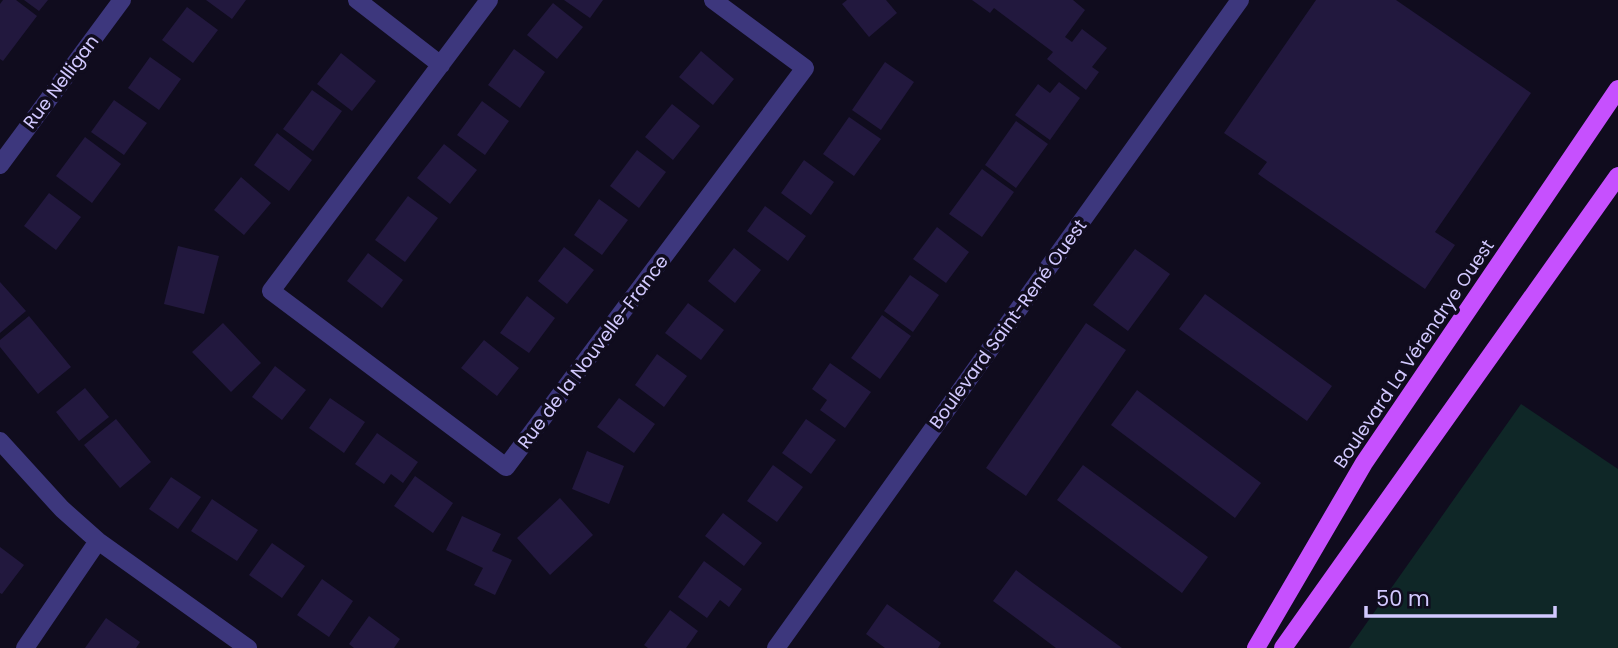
<svg xmlns="http://www.w3.org/2000/svg" width="1618" height="648" font-family="Poppins,sans-serif">
	<style>
		.green { fill: #0f2727 }
		.building { fill: #22183e }
		.lines { fill: none; stroke-linecap: round; stroke-linejoin: round }
		.minor { stroke: #3d377d; stroke-width: 18 }
		.major { stroke: #c650fe; stroke-width: 18 }
		.labels { text-anchor: middle; stroke-width: 7; stroke-linejoin: round; paint-order: stroke }
		.street-label { font-size: 18px; fill: #d2c9ff; stroke: #100c1e }
	</style>
	<rect width="100%" height="100%" fill="#100c1e"/>
	<path class="green" d="M 1521,404 L 1618,469 L 1618,648 L 1349,648 Z"/>
	<path class="building" d="M 3,0 L 16,0 L 37,16 L 3,61 L 0,59 L 0,4 Z
		M 24,0 L 48,0 L 39,11 Z
		M 206,0 L 246,0 L 232,19 Z
		M 564,0 L 603,0 L 590,18 Z
		M 847,0 L 886,0 L 897,13 L 869,37 L 842,4 Z
		M 972,0 L 1073,0 L 1085,10 L 1065,37 L 1072,42 L 1082,29 L 1107,48 L 1092,67 L 1099,72 L 1086,90 L 1047,59 L 1053,52 L 994,8 L 990,13 Z
		M 1316,0 L 1396,0 L 1531,93 L 1435,232 L 1455,245 L 1425,289 L 1258,174 L 1267,162 L 1224,133 Z
		M 553,3 L 583,27 L 557,59 L 527,35 Z
		M 187,7 L 218,30 L 193,63 L 162,40 Z
		M 514,49 L 545,72 L 520,108 L 488,85 Z
		M 701,51 L 734,79 L 713,105 L 679,77 Z
		M 341,53 L 376,81 L 352,111 L 317,84 Z
		M 150,57 L 181,79 L 159,110 L 128,88 Z
		M 885,62 L 914,82 L 881,130 L 852,110 Z
		M 1059,82 L 1080,98 L 1050,140 L 1015,115 L 1038,84 L 1050,93 Z
		M 312,90 L 342,111 L 313,151 L 283,129 Z
		M 114,100 L 147,123 L 124,155 L 91,132 Z
		M 482,101 L 509,121 L 485,155 L 457,135 Z
		M 672,104 L 700,126 L 673,160 L 645,137 Z
		M 849,117 L 881,139 L 854,176 L 823,154 Z
		M 1016,121 L 1048,144 L 1016,188 L 985,165 Z
		M 277,133 L 312,160 L 289,191 L 254,165 Z
		M 85,137 L 121,164 L 92,203 L 56,176 Z
		M 444,144 L 477,170 L 450,204 L 417,178 Z
		M 637,150 L 666,172 L 639,208 L 610,186 Z
		M 804,160 L 834,182 L 811,215 L 781,193 Z
		M 982,169 L 1014,192 L 982,237 L 949,214 Z
		M 241,177 L 271,203 L 244,235 L 214,210 Z
		M 49,193 L 81,217 L 56,250 L 24,226 Z
		M 408,196 L 438,218 L 405,262 L 375,240 Z
		M 599,199 L 628,220 L 602,255 L 574,235 Z
		M 765,206 L 806,236 L 788,261 L 747,231 Z
		M 937,227 L 969,252 L 946,283 L 913,259 Z
		M 178,246 L 219,256 L 204,314 L 164,304 Z
		M 564,247 L 594,270 L 567,304 L 538,281 Z
		M 734,248 L 761,270 L 735,303 L 708,281 Z
		M 1135,249 L 1170,274 L 1128,331 L 1093,305 Z
		M 368,253 L 403,280 L 382,308 L 347,281 Z
		M 910,275 L 939,295 L 913,332 L 884,311 Z
		M 0,282 L 26,311 L 0,333 Z
		M 1205,294 L 1332,386 L 1307,421 L 1179,329 Z
		M 527,296 L 555,318 L 529,353 L 500,333 Z
		M 688,303 L 724,330 L 701,360 L 665,333 Z
		M 882,315 L 911,336 L 880,379 L 851,358 Z
		M 29,316 L 71,367 L 38,394 L 0,347 L 0,340 Z
		M 223,323 L 261,363 L 231,392 L 192,352 Z
		M 1086,323 L 1126,350 L 1026,496 L 986,468 Z
		M 484,340 L 519,368 L 497,396 L 461,368 Z
		M 657,354 L 687,376 L 664,407 L 635,385 Z
		M 830,363 L 871,392 L 845,428 L 820,410 L 827,400 L 812,389 Z
		M 275,366 L 306,390 L 282,420 L 252,397 Z
		M 85,388 L 109,417 L 79,441 L 56,412 Z
		M 1137,390 L 1261,483 L 1235,518 L 1111,425 Z
		M 330,398 L 365,422 L 344,453 L 309,428 Z
		M 619,398 L 655,424 L 634,453 L 597,427 Z
		M 116,419 L 151,462 L 120,488 L 84,445 Z
		M 806,419 L 836,440 L 811,474 L 782,453 Z
		M 377,433 L 418,462 L 403,483 L 391,474 L 384,484 L 355,464 Z
		M 587,451 L 624,466 L 609,504 L 572,489 Z
		M 773,465 L 803,487 L 777,522 L 747,501 Z
		M 1083,465 L 1208,557 L 1182,593 L 1057,500 Z
		M 415,476 L 453,503 L 433,533 L 394,506 Z
		M 171,477 L 201,497 L 178,529 L 149,509 Z
		M 560,498 L 593,535 L 550,575 L 517,538 Z
		M 212,499 L 258,530 L 237,561 L 191,531 Z
		M 723,513 L 762,543 L 744,566 L 705,536 Z
		M 462,516 L 501,534 L 492,551 L 512,560 L 495,595 L 474,585 L 483,568 L 446,550 Z
		M 272,543 L 305,566 L 282,598 L 249,575 Z
		M 0,547 L 24,565 L 2,594 L 0,593 Z
		M 704,561 L 742,589 L 729,607 L 720,600 L 707,618 L 678,597 Z
		M 1016,570 L 1033,583 L 1122,648 L 1056,648 L 1028,627 L 993,601 Z
		M 322,579 L 353,601 L 329,637 L 297,615 Z
		M 887,604 L 941,643 L 938,648 L 885,648 L 866,634 Z
		M 670,610 L 698,631 L 686,648 L 648,648 L 644,645 Z
		M 369,616 L 400,639 L 394,648 L 354,648 L 349,644 Z
		M 106,618 L 140,642 L 136,648 L 85,648 Z"/>
	<g class="lines">
		<path class="minor" d="M 357,0 L 441,65
			M 489,0 L 271,291 L 506,467 L 805,68 L 713,0
			M 0,165 L 122,0
			M 0,441 L 62,509 L 98,541 L 248,648
			M 25,648 L 98,541
			M 776,648 L 1240,0"/>
		<path class="major" d="M 1256,648 L 1364,463 L 1618,89
			M 1283,648 L 1618,176"/>
	</g>
	<g class="labels">
		<g class="street-label">
			<text transform="translate(61 82) rotate(-53)" y="6">Rue Nelligan</text>
			<text transform="translate(1008 324) rotate(-54)" y="6">Boulevard Saint-René Ouest</text>
			<text transform="translate(593 352) rotate(-53)" y="6">Rue de la Nouvelle-France</text>
			<text transform="translate(1414 354) rotate(-56)" y="6">Boulevard La Vérendrye Ouest</text>
		</g>
	</g>
	<path d="M1366 606v10h189v-10" fill="none" stroke="#d2c9ff" stroke-width="3.5"/>
	<text x="1376" y="606" font-size="21" fill="#d2c9ff" stroke="#100c1e" stroke-width="5" paint-order="stroke">50 m</text>
</svg>
